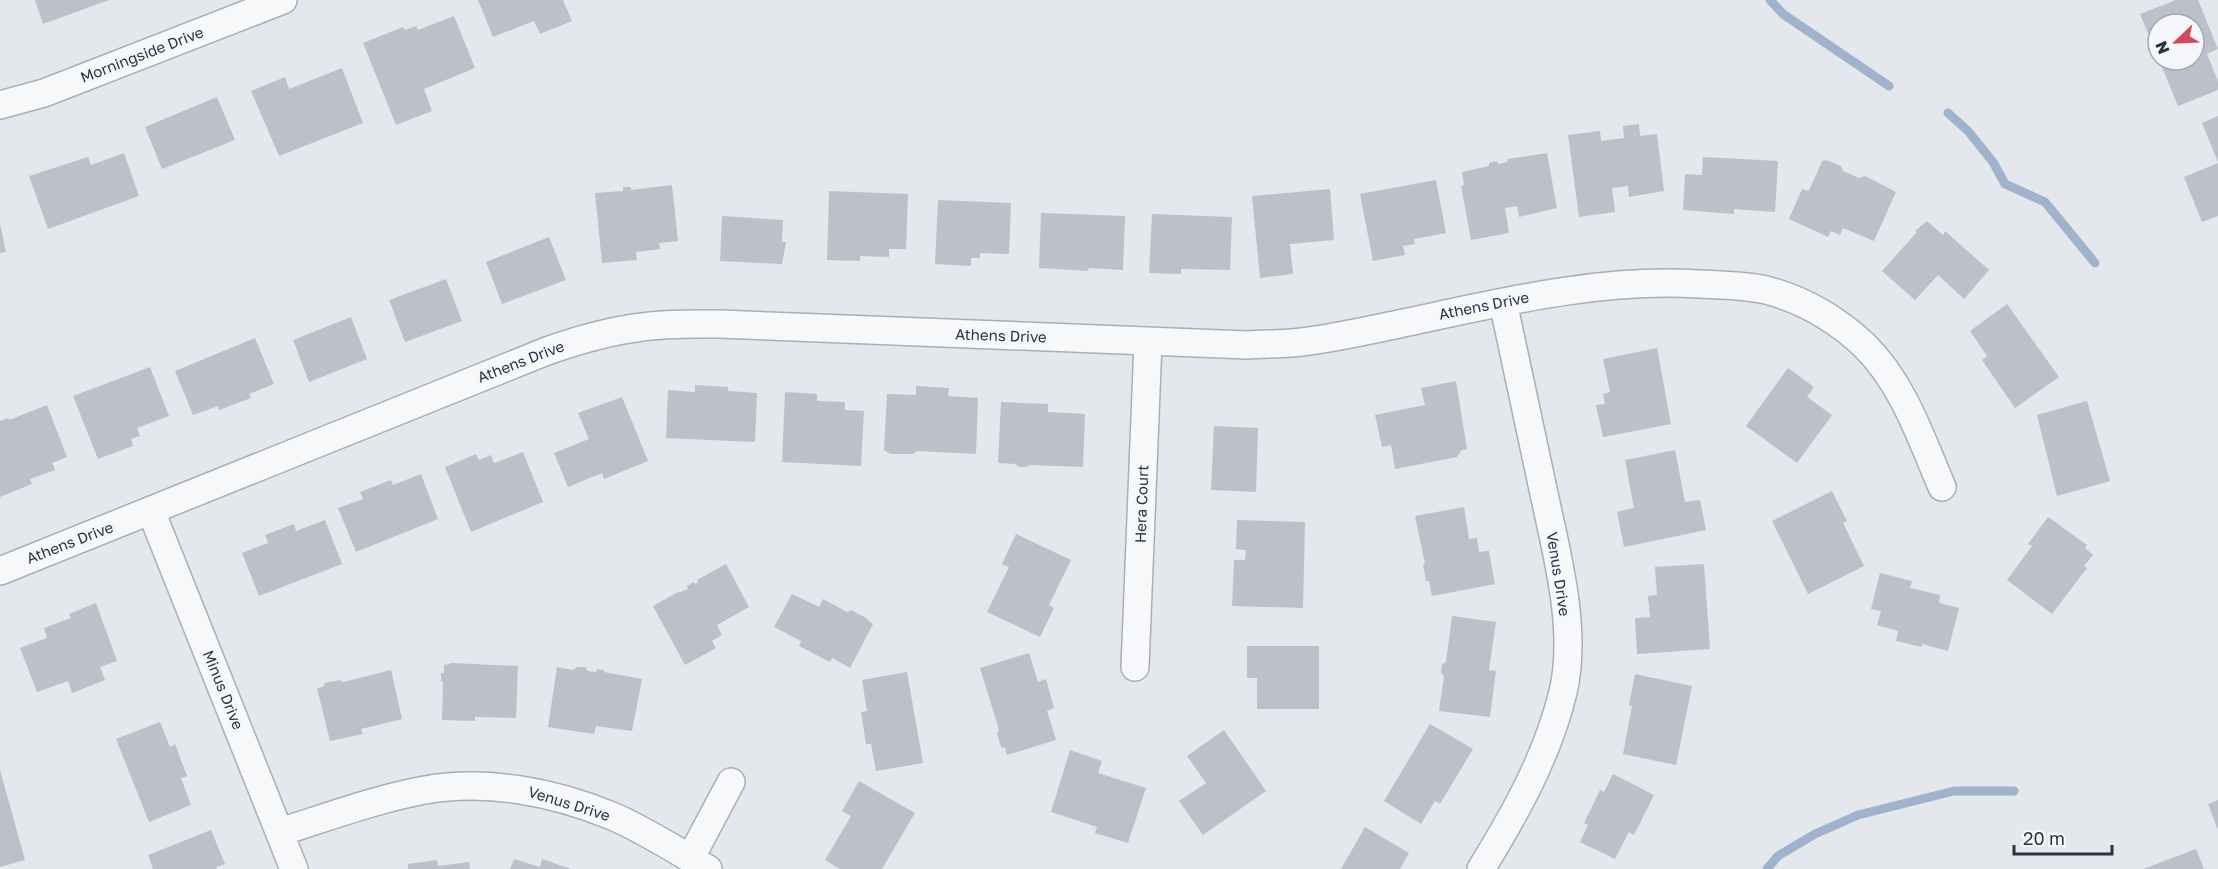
<svg xmlns="http://www.w3.org/2000/svg" width="2218" height="869" font-family="'Golos Text',sans-serif">
	<style>
		.lines { fill: none; stroke-linecap: round; stroke-linejoin: round }
		.stream { stroke: #9fb4cc; stroke-width: 9 }
		.building { fill: #bbc0ca }
		.minor-casing { stroke: #a9aeb7; stroke-width: 30 }
		.minor { stroke: #f7f8fa; stroke-width: 27 }
		.labels { text-anchor: middle; stroke-width: 6; stroke-linejoin: round; paint-order: stroke }
		.street-label { font-size: 15px; fill: #2b3445; stroke: #f4f6f9 }
	</style>
	<rect width="100%" height="100%" fill="#e4e7ec"/>
	<g class="lines">
		<path class="stream" d="M 1770,0 L 1783,14 L 1889,86
			M 1948,113 L 1968,131 L 1993,162 L 2005,184 L 2045,202 L 2095,263
			M 1767,869 L 1778,856 L 1815,834 L 1858,815 L 1954,791 L 2014,791"/>
	</g>
	<path class="building" d="M 35,0 L 109,0 L 43,24 Z
		M 478,0 L 563,0 L 572,21 L 540,34 L 534,21 L 493,37 Z
		M 2176,0 L 2198,0 L 2218,49 L 2207,54 L 2218,81 L 2218,90 L 2178,106 L 2159,60 L 2194,60 L 2194,24 L 2158,24 L 2158,57 L 2140,14 Z
		M 454,16 L 475,68 L 424,89 L 432,111 L 396,125 L 363,43 L 403,27 L 405,30 L 416,26 L 418,30 Z
		M 342,68 L 363,123 L 279,156 L 251,91 L 285,77 L 289,89 Z
		M 217,97 L 235,140 L 162,169 L 145,127 Z
		M 2218,116 L 2218,162 L 2202,123 Z
		M 1639,124 L 1640,136 L 1657,134 L 1664,191 L 1629,197 L 1628,186 L 1612,188 L 1615,212 L 1579,217 L 1568,135 L 1600,131 L 1601,141 L 1624,138 L 1623,126 Z
		M 124,153 L 139,196 L 48,229 L 29,176 L 88,157 L 91,165 Z
		M 1547,153 L 1557,208 L 1519,217 L 1517,206 L 1505,208 L 1509,233 L 1471,240 L 1461,186 L 1464,185 L 1462,172 L 1489,166 L 1489,163 L 1497,161 L 1498,164 L 1508,162 L 1507,159 Z
		M 1703,157 L 1778,161 L 1775,212 L 1734,209 L 1734,214 L 1683,210 L 1685,174 L 1702,175 Z
		M 1826,160 L 1841,166 L 1843,171 L 1859,178 L 1865,176 L 1896,192 L 1874,241 L 1843,228 L 1840,235 L 1831,231 L 1828,237 L 1789,219 L 1802,189 L 1809,191 L 1822,161 Z
		M 2218,163 L 2218,216 L 2202,222 L 2184,177 Z
		M 1436,180 L 1446,233 L 1414,239 L 1415,244 L 1403,246 L 1405,255 L 1373,261 L 1360,194 Z
		M 672,185 L 678,241 L 659,243 L 660,249 L 636,252 L 637,260 L 602,263 L 595,193 L 623,191 L 623,187 L 631,187 L 631,190 Z
		M 1330,189 L 1334,240 L 1290,244 L 1293,274 L 1260,278 L 1252,196 Z
		M 829,191 L 908,194 L 906,249 L 889,249 L 889,257 L 860,256 L 860,261 L 827,260 Z
		M 938,200 L 1011,203 L 1009,254 L 980,253 L 980,258 L 971,258 L 971,266 L 935,264 Z
		M 1041,213 L 1125,216 L 1123,270 L 1089,268 L 1088,271 L 1039,268 Z
		M 1152,214 L 1232,217 L 1230,270 L 1181,269 L 1181,274 L 1149,273 Z
		M 722,216 L 783,220 L 782,242 L 786,242 L 782,264 L 720,261 Z
		M 1927,221 L 1943,235 L 1945,231 L 1989,270 L 1964,299 L 1938,275 L 1915,300 L 1882,271 L 1917,232 L 1915,231 Z
		M 0,224 L 6,252 L 0,253 Z
		M 549,237 L 566,280 L 502,304 L 486,262 Z
		M 446,279 L 462,321 L 405,342 L 389,300 Z
		M 2007,304 L 2059,377 L 2015,408 L 1982,360 L 1987,356 L 1970,331 Z
		M 351,317 L 367,359 L 309,382 L 293,340 Z
		M 255,338 L 274,384 L 249,394 L 251,398 L 219,410 L 218,406 L 193,415 L 175,371 Z
		M 1657,348 L 1671,424 L 1603,437 L 1596,405 L 1605,404 L 1603,394 L 1610,392 L 1603,359 Z
		M 150,367 L 169,416 L 137,428 L 140,436 L 131,439 L 133,446 L 98,459 L 73,396 Z
		M 1788,368 L 1814,387 L 1807,397 L 1832,415 L 1797,463 L 1746,426 Z
		M 1456,381 L 1467,449 L 1462,450 L 1457,457 L 1395,469 L 1391,445 L 1382,447 L 1375,415 L 1425,405 L 1421,388 Z
		M 695,385 L 728,387 L 728,391 L 757,393 L 755,442 L 666,438 L 668,390 L 695,392 Z
		M 916,386 L 949,388 L 948,396 L 978,398 L 976,454 L 917,451 L 913,454 L 891,454 L 884,450 L 887,394 L 916,395 Z
		M 785,392 L 817,394 L 817,401 L 845,402 L 845,410 L 864,411 L 861,466 L 782,462 Z
		M 622,397 L 648,461 L 604,479 L 602,473 L 568,487 L 554,453 L 589,439 L 578,413 Z
		M 2087,401 L 2110,481 L 2057,496 L 2037,415 Z
		M 1001,402 L 1048,404 L 1048,412 L 1085,414 L 1083,467 L 1030,465 L 1026,467 L 1019,467 L 1015,464 L 998,463 Z
		M 47,405 L 67,457 L 52,463 L 55,470 L 30,479 L 32,484 L 0,497 L 0,421 L 8,418 L 9,420 Z
		M 1214,426 L 1258,428 L 1256,492 L 1211,490 Z
		M 1675,450 L 1685,502 L 1700,500 L 1706,530 L 1624,547 L 1617,512 L 1634,508 L 1625,460 Z
		M 523,452 L 543,502 L 471,532 L 445,467 L 476,454 L 479,460 L 491,455 L 494,463 Z
		M 421,474 L 438,519 L 356,552 L 338,508 L 363,499 L 360,492 L 391,480 L 393,485 Z
		M 1832,491 L 1847,521 L 1843,523 L 1864,566 L 1808,594 L 1772,521 Z
		M 1464,507 L 1469,539 L 1477,538 L 1479,552 L 1489,551 L 1495,584 L 1432,596 L 1429,581 L 1426,581 L 1423,564 L 1425,564 L 1415,516 Z
		M 2048,517 L 2087,545 L 2085,548 L 2093,555 L 2084,566 L 2087,568 L 2052,614 L 2007,580 L 2032,546 L 2028,544 Z
		M 325,520 L 342,564 L 259,596 L 242,553 L 268,543 L 265,535 L 294,524 L 296,531 Z
		M 1237,520 L 1305,522 L 1303,608 L 1232,606 L 1234,560 L 1245,560 L 1246,550 L 1236,549 Z
		M 1016,534 L 1071,560 L 1049,605 L 1054,608 L 1040,637 L 987,612 L 1009,567 L 1002,564 Z
		M 726,564 L 749,607 L 717,625 L 722,635 L 712,641 L 716,648 L 685,665 L 653,606 L 678,592 L 681,592 L 688,589 L 687,586 L 694,582 L 695,584 L 698,582 L 697,580 Z
		M 1704,564 L 1710,649 L 1637,654 L 1635,618 L 1650,617 L 1648,596 L 1657,595 L 1655,567 Z
		M 1880,573 L 1912,581 L 1910,588 L 1940,595 L 1939,603 L 1959,608 L 1948,651 L 1922,644 L 1922,647 L 1896,641 L 1898,631 L 1877,625 L 1881,611 L 1871,609 Z
		M 792,594 L 819,607 L 823,599 L 847,612 L 851,610 L 866,618 L 873,624 L 850,668 L 832,658 L 830,662 L 799,646 L 801,641 L 774,627 Z
		M 96,603 L 117,661 L 100,667 L 105,680 L 72,693 L 68,681 L 37,692 L 20,648 L 47,638 L 44,628 L 71,618 L 69,614 Z
		M 1452,616 L 1496,622 L 1489,670 L 1496,671 L 1490,717 L 1439,711 L 1444,676 L 1441,673 L 1442,665 L 1446,662 Z
		M 1247,646 L 1319,646 L 1319,709 L 1257,709 L 1257,678 L 1247,678 Z
		M 1029,653 L 1038,682 L 1046,679 L 1054,708 L 1047,711 L 1056,740 L 1007,755 L 1005,748 L 1001,747 L 997,733 L 999,730 L 980,668 Z
		M 452,663 L 518,666 L 516,718 L 475,717 L 475,721 L 442,720 L 443,681 L 441,681 L 441,673 L 444,673 L 444,665 Z
		M 557,667 L 573,670 L 577,667 L 585,667 L 588,671 L 596,672 L 597,669 L 604,670 L 604,672 L 642,679 L 632,731 L 596,726 L 594,734 L 548,727 Z
		M 391,670 L 402,719 L 361,729 L 363,734 L 330,741 L 317,688 L 323,687 L 325,683 L 340,680 L 343,682 Z
		M 907,672 L 923,763 L 876,771 L 871,744 L 866,744 L 861,712 L 867,711 L 862,680 Z
		M 1635,674 L 1692,686 L 1676,765 L 1623,754 L 1632,706 L 1629,705 Z
		M 160,722 L 170,747 L 175,744 L 187,776 L 181,778 L 191,805 L 149,822 L 116,739 Z
		M 1430,724 L 1473,749 L 1440,804 L 1435,801 L 1421,824 L 1384,801 Z
		M 1224,730 L 1266,791 L 1203,835 L 1179,801 L 1206,783 L 1187,756 Z
		M 1070,750 L 1102,761 L 1098,773 L 1146,788 L 1128,843 L 1095,833 L 1097,827 L 1051,812 Z
		M 0,770 L 25,860 L 0,867 Z
		M 1613,774 L 1654,795 L 1634,835 L 1629,832 L 1615,859 L 1580,842 L 1588,825 L 1584,823 L 1600,790 L 1604,792 Z
		M 859,781 L 915,813 L 882,869 L 840,869 L 825,860 L 851,816 L 842,811 Z
		M 2218,800 L 2218,830 L 2208,804 Z
		M 1365,827 L 1409,853 L 1400,869 L 1341,869 Z
		M 211,830 L 225,864 L 216,867 L 217,869 L 153,869 L 148,855 Z
		M 2196,849 L 2204,869 L 2143,869 Z
		M 514,859 L 540,867 L 542,859 L 571,869 L 510,869 Z
		M 437,860 L 438,866 L 469,862 L 470,869 L 408,869 L 408,864 Z"/>
	<g class="lines">
		<defs>
			<path id="minor" d="M 0,105 L 44,93 L 283,0
				M 151,511 L 294,869
				M 0,571 L 547,351 C 578,340 609,331 642,327 C 668,323 694,324 720,324 L 1247,345 C 1262,344 1277,344 1292,343 C 1328,340 1364,331 1399,324 C 1498,303 1597,278 1699,284 C 1721,285 1745,285 1766,290 C 1804,300 1836,319 1864,345 C 1903,383 1921,438 1942,487
				M 1135,667 L 1148,342
				M 280,832 C 328,817 376,799 425,790 C 487,779 554,792 612,816 C 645,830 677,851 708,869
				M 690,859 L 731,782
				M 1481,869 C 1515,814 1548,755 1563,692 C 1578,629 1556,551 1543,489 C 1530,427 1516,364 1503,302"/>
		</defs>
		<use href="#minor" class="minor-casing"/>
		<use href="#minor" class="minor"/>
	</g>
	<g class="labels">
		<g class="street-label">
			<text transform="translate(142 55) rotate(-21)" y="5">Morningside Drive</text>
			<text transform="translate(1484 306) rotate(-11)" y="5">Athens Drive</text>
			<text transform="translate(1001 336) rotate(2)" y="5">Athens Drive</text>
			<text transform="translate(521 362) rotate(-21)" y="5">Athens Drive</text>
			<text transform="translate(1142 504) rotate(-88)" y="5">Hera Court</text>
			<text transform="translate(70 543) rotate(-21)" y="5">Athens Drive</text>
			<text transform="translate(1558 574) rotate(81)" y="5">Venus Drive</text>
			<text transform="translate(223 690) rotate(68)" y="5">Minus Drive</text>
			<text transform="translate(569 804) rotate(17)" y="5">Venus Drive</text>
		</g>
	</g>
	<g transform="translate(2176 42) rotate(247)"><circle r="28" fill="#f4f6f9" stroke="#a4a8b1" stroke-width="1.5"/>
	<path d="M0-4.5L10 22L0 15L-10 22Z" fill="#d1495b"/>
	<text y="-9" font-size="16" font-weight="bold" text-anchor="middle" fill="#2b3445">N</text>
	</g>
	<path d="M2014 845v9h98v-9" fill="none" stroke="#2b3445" stroke-width="3"/>
	<text x="2023" y="845" font-size="18" fill="#2b3445" stroke="#f4f6f9" stroke-width="4.5" paint-order="stroke">20 m</text>
</svg>
